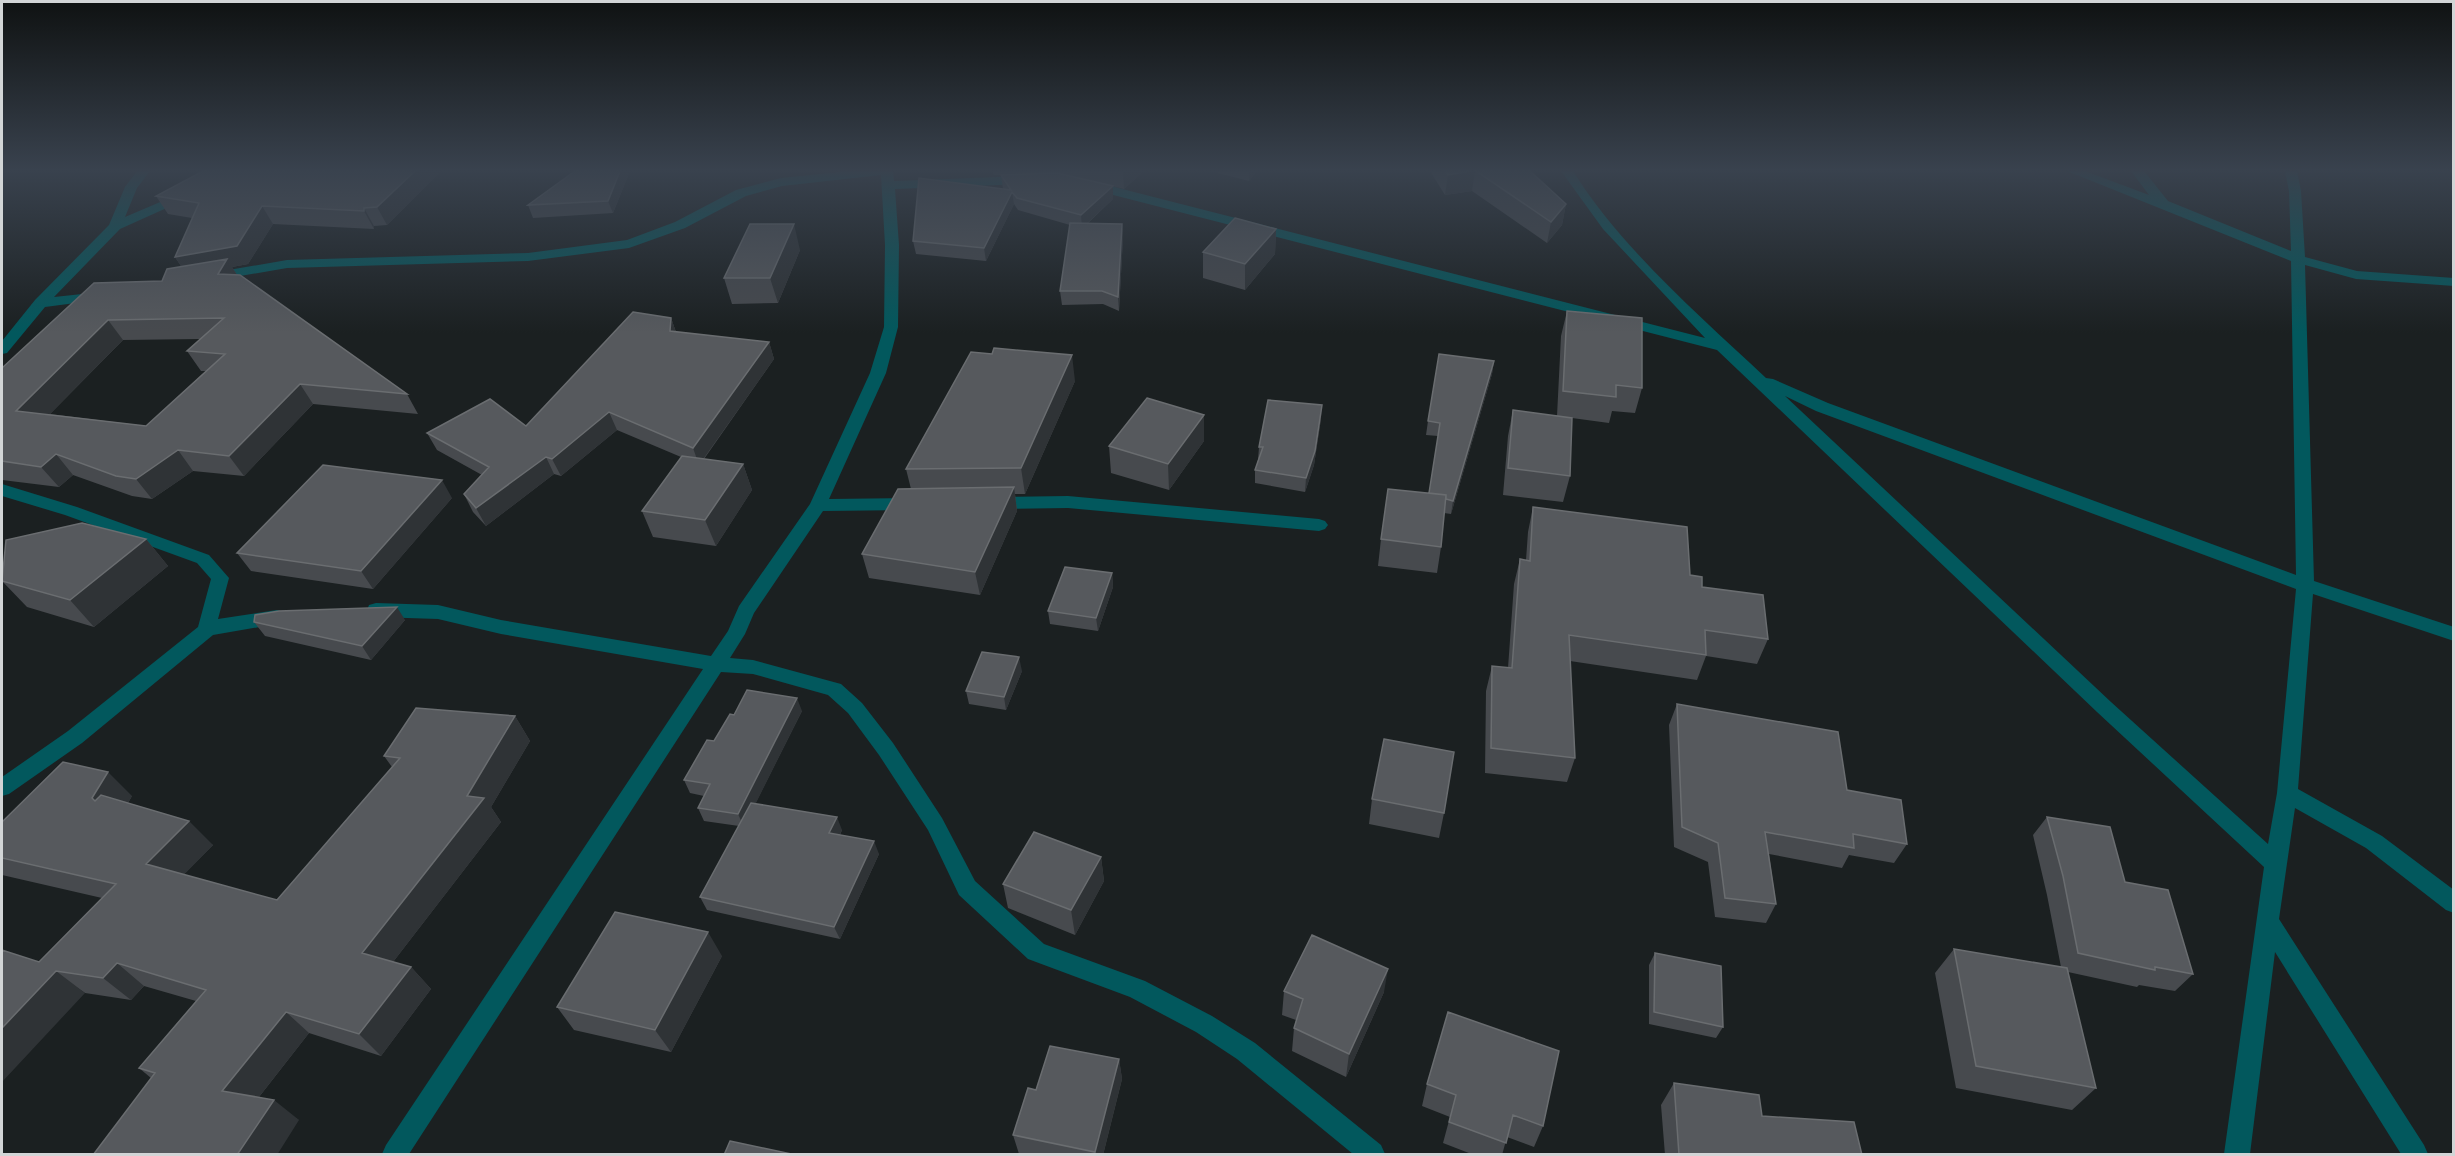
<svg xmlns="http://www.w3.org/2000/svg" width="2455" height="1156" font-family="'Titillium Web',sans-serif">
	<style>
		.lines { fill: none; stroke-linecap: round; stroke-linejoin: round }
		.street { fill: #02585d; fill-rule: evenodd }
		.wall { fill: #474a4e; fill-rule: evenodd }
		.shaded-wall { fill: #2f3336 }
		.building { fill: #56595d; stroke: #6a6d70; stroke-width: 1.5; fill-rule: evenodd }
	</style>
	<rect width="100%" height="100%" fill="#1b2021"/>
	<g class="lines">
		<path class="street" d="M 137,171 L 150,171 L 137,188 L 125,217 L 179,194 L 189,194 L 191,197 L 120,229 L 54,297 L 101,292 L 108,296 L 106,299 L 45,307 L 7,353 L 2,354 L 2,341 L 35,300 L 109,225 L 125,187 Z
			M 849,171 L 893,171 L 894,181 L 1025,176 L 1031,180 L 1025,184 L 895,189 L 899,245 L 898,327 L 886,373 L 829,499 L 912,498 L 918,500 L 921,504 L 918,508 L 912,510 L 823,511 L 754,613 L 745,634 L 730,658 L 753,660 L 841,684 L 862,703 L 893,743 L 942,818 L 975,881 L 1044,944 L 1145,981 L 1212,1016 L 1255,1043 L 1381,1145 L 1385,1154 L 1353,1154 L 1237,1059 L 1196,1032 L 1130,997 L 1028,959 L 959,895 L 928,830 L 879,755 L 848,713 L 828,695 L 753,674 L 721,672 L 409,1154 L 382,1154 L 386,1145 L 703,669 L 501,634 L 438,619 L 376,617 L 369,615 L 367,610 L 369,605 L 376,603 L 438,605 L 501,620 L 711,656 L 728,631 L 739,606 L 810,504 L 870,373 L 884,327 L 885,245 L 881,175 L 782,186 L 746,196 L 685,228 L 629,248 L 528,261 L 287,268 L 211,281 L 204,277 L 211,273 L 287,260 L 528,253 L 627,240 L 675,222 L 736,190 L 781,178 Z
			M 1561,171 L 1573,171 C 1621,248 1700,316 1766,378 L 1773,379 L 1828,403 L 2296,575 L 2291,261 L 2067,171 L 2085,171 L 2149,195 L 2131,171 L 2144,171 L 2168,201 L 2291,251 L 2289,191 L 2285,171 L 2297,171 L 2301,191 L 2305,257 L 2357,271 L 2454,278 L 2454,286 L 2356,279 L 2305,265 L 2314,581 L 2454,627 L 2454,641 L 2313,594 L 2298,789 L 2382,836 L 2454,890 L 2454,913 L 2446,910 L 2366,848 L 2295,808 L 2279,919 L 2424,1145 L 2428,1154 L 2401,1154 L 2275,952 L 2250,1154 L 2224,1154 L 2264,867 L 2097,712 L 1717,350 L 1086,188 L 1085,185 L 1091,181 L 1705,338 L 1603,229 ZM 1785,396 L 1816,411 L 2296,589 L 2277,793 L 2268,844 L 2111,702 Z
			M 2,484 L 77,507 L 209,555 L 229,578 L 218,619 L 277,610 L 284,612 L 286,617 L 284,622 L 277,624 L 213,635 L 82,743 L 9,794 L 2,796 L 2,777 L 68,731 L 198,627 L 211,579 L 197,563 L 65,515 L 2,496 Z
			M 1068,496 L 1319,519 L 1325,521 L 1328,525 L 1325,529 L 1319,531 L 1068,508 L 993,509 L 987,507 L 984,503 L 987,499 L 993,497 Z"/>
	</g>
	<path class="wall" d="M 441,171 L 387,225 L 374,226 L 374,229 L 273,224 L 248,264 L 232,267 L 237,275 L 407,394 L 418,414 L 313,404 L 244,476 L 193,471 L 152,499 L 132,496 L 73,475 L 59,487 L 2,480 L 2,368 L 162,281 L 181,266 L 175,257 L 192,218 L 168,214 L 156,196 ZM 200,339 L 187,351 L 201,371 L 206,371 L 146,426 L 50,414 L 123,340 Z
		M 630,171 L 613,213 L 533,218 L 528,205 Z
		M 992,171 L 1144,171 L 1124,189 L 1059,173 L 1113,199 L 1087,224 L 1122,224 L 1123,237 L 1119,311 L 1103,304 L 1062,305 L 1060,291 L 1070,225 L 1018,210 L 1014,204 L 986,261 L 916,254 L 913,241 L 1003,189 L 1001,175 L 994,175 Z
		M 1210,171 L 1257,171 L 1249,181 Z
		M 1430,171 L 1530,171 L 1566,204 L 1562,225 L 1547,243 L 1472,191 L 1445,195 Z
		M 1276,229 L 1275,254 L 1245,290 L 1203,278 L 1203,252 Z
		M 800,250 L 778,303 L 732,304 L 724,278 Z
		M 1567,311 L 1642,388 L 1635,413 L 1612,411 L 1609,423 L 1572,418 L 1570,476 L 1563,502 L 1503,495 L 1508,436 L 1513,410 L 1557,416 L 1561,336 Z
		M 671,318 L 676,332 L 769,342 L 774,359 L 704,459 L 743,464 L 752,490 L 716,546 L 653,537 L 642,511 L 681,457 L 617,430 L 561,476 L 554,474 L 486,526 L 473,512 L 464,494 L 482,475 L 437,450 L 427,433 L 526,426 Z
		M 1494,361 L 1492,374 L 1451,514 L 1444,513 L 1441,547 L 1437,573 L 1378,566 L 1381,539 L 1429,493 L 1438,436 L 1426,435 L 1428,421 Z
		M 1075,381 L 1025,494 L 1015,494 L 1017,511 L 980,595 L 869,578 L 862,554 L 911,489 L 906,469 Z
		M 1204,415 L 1204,441 L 1169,490 L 1111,473 L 1109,446 Z
		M 1321,419 L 1314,465 L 1305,492 L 1255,483 L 1255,470 L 1258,460 L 1259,447 Z
		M 452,498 L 373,589 L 251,571 L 237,553 Z
		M 1533,507 L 1690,575 L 1702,587 L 1768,639 L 1757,664 L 1706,656 L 1697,680 L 1570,661 L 1575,758 L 1567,782 L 1485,773 L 1486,691 L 1492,666 L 1508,668 L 1514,584 L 1520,559 L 1526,560 L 1528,532 Z
		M 146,539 L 168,566 L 94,627 L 27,607 L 2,581 Z
		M 1112,573 L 1113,587 L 1098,631 L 1050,624 L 1048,611 Z
		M 405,620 L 371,660 L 265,636 L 254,622 Z
		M 1022,671 L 1006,710 L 969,704 L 966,691 Z
		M 1677,704 L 1847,790 L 1907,844 L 1894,863 L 1849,855 L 1842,868 L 1769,854 L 1776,904 L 1766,923 L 1715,917 L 1708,862 L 1674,847 L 1669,725 Z
		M 802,711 L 755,804 L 842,830 L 840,835 L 879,854 L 840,939 L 707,910 L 700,897 L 739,826 L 704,821 L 698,808 L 704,796 L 690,793 L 684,780 L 734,715 Z
		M 515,716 L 530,741 L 491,807 L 501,822 L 393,962 L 411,967 L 431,989 L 381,1056 L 309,1033 L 259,1097 L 299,1120 L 151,1078 L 139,1068 L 196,1001 L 144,986 L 131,1000 L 85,993 L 39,962 L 102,898 L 2,875 L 2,822 L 132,796 L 128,803 L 213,845 L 183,875 L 277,900 L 392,767 L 384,756 Z
		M 1372,799 L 1444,813 L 1439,838 L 1369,824 Z
		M 2047,817 L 2125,882 L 2193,974 L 2175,991 L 2139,985 L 2137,987 L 2068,972 L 2096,1088 L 2072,1110 L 1956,1088 L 1935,973 L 1954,949 L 2061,967 L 2047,895 L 2033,835 Z
		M 1101,857 L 1104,881 L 1075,935 L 1008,908 L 1003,884 Z
		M 1655,953 L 1723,1027 L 1716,1038 L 1649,1024 L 1649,965 Z
		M 722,956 L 671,1052 L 574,1030 L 557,1007 Z
		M 1284,991 L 1384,992 L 1346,1077 L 1292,1051 L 1294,1028 L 1296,1020 L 1282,1015 Z
		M 1119,1059 L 1122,1079 L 1103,1155 L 1019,1154 L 1013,1135 L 1036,1090 Z
		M 1674,1083 L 1762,1116 L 1862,1155 L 1665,1155 L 1661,1105 Z
		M 1427,1084 L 1543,1126 L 1534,1147 L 1507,1137 L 1502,1155 L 1474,1155 L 1443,1143 L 1450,1117 L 1422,1106 Z"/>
	<path class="shaded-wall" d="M 415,171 L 441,171 L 387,225 L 377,207 Z
		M 620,171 L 630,171 L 613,213 L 608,201 Z
		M 1125,171 L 1144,171 L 1124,189 L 1123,173 Z
		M 1249,171 L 1257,171 L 1249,181 Z
		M 1471,171 L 1475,171 L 1472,191 L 1445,195 L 1448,175 Z
		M 1113,186 L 1113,199 L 1082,228 L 1081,215 Z
		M 1012,192 L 1014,204 L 986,261 L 984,248 Z
		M 1566,204 L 1562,225 L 1547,243 L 1551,222 Z
		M 262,206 L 273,224 L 248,264 L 232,267 L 239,278 L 187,275 L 175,257 Z
		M 364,208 L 374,226 L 374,229 L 364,211 Z
		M 794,224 L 800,250 L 778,303 L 770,278 Z
		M 1122,224 L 1123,237 L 1119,311 L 1118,297 Z
		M 1276,229 L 1275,254 L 1245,290 L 1245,264 Z
		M 671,318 L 677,335 L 670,331 Z
		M 108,320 L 123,340 L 33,431 L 16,411 Z
		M 769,342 L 774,359 L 699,465 L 693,448 Z
		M 1072,355 L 1075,381 L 1025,494 L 1021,468 Z
		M 1494,361 L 1492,374 L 1451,514 L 1453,501 Z
		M 300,384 L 313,404 L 244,476 L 229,456 Z
		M 1322,405 L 1321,419 L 1314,465 L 1305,492 L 1306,478 Z
		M 609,412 L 617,430 L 561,476 L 552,459 Z
		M 1204,415 L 1204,441 L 1169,490 L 1168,464 Z
		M 178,450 L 193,471 L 152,499 L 136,479 Z
		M 56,454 L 73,475 L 59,487 L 41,467 Z
		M 546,457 L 554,474 L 486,526 L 476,508 Z
		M 743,464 L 752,490 L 716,546 L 705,520 Z
		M 442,480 L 452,498 L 373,589 L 361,571 Z
		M 1014,487 L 1017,511 L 980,595 L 975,572 Z
		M 146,539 L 168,566 L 94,627 L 70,600 Z
		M 1112,573 L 1113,587 L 1098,631 L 1096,618 Z
		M 397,607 L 405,620 L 371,660 L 362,646 Z
		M 1019,657 L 1022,671 L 1006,710 L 1004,697 Z
		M 797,698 L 802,711 L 744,827 L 738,814 Z
		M 515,716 L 530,741 L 491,807 L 501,822 L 383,975 L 362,953 L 467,796 Z
		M 108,772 L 132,796 L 117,822 L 92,798 Z
		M 837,817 L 842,830 L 834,846 L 829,833 Z
		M 189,821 L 213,845 L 171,888 L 146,864 Z
		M 874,841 L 879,854 L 840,939 L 834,927 Z
		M 1101,857 L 1104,881 L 1075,935 L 1071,910 Z
		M 708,932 L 722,956 L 671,1052 L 655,1030 Z
		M 117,963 L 144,986 L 131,1000 L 103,978 Z
		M 411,967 L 431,989 L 381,1056 L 359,1034 Z
		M 1388,969 L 1384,992 L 1346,1077 L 1349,1054 Z
		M 56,971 L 85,993 L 2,1082 L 2,1028 Z
		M 286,1012 L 309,1033 L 248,1111 L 222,1091 Z
		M 1119,1059 L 1122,1079 L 1103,1155 L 1096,1155 L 1095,1152 Z
		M 274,1100 L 299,1120 L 277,1155 L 237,1155 Z"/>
	<path class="building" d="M 203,171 L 415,171 L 377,207 L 364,208 L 364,211 L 262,206 L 237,246 L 175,257 L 199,203 L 156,196 Z
		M 575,171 L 620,171 L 608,201 L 528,205 Z
		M 1445,171 L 1471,171 L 1448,175 Z
		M 1476,171 L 1530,171 L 1566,204 L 1551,222 Z
		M 1057,173 L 1113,186 L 1081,215 L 1017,198 L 1012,192 L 984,248 L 913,241 L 919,178 L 1011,190 L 1001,175 Z
		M 1235,218 L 1276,229 L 1245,264 L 1203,252 Z
		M 1070,223 L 1122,224 L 1118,297 L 1102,291 L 1060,291 Z
		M 750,224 L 794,224 L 770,278 L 724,278 Z
		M 227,259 L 218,274 L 240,275 L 407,394 L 300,384 L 229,456 L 178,450 L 136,479 L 116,476 L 56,454 L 41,467 L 2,461 L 2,368 L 94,283 L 162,281 L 167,269 ZM 224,318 L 187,351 L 225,354 L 146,426 L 16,411 L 108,320 Z
		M 1567,311 L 1642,318 L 1642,388 L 1616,385 L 1616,397 L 1563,391 Z
		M 633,312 L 671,318 L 670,331 L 769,342 L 693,448 L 609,412 L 552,459 L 546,457 L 476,508 L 464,494 L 489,467 L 427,433 L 490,399 L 526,426 Z
		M 994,348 L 1072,355 L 1021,468 L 906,469 L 971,352 L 992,354 Z
		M 1439,354 L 1494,361 L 1453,501 L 1446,499 L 1446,495 L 1429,493 L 1440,423 L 1428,421 Z
		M 1147,398 L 1204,415 L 1168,464 L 1109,446 Z
		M 1268,400 L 1322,405 L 1315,451 L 1306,478 L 1255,470 L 1263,447 L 1259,447 Z
		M 1513,410 L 1572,418 L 1570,476 L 1508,468 Z
		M 682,456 L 743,464 L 705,520 L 642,511 Z
		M 323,465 L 442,480 L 361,571 L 237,553 Z
		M 1014,487 L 975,572 L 862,554 L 898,489 Z
		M 1388,489 L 1446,495 L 1441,547 L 1381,539 Z
		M 1533,507 L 1687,527 L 1690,575 L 1702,577 L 1702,587 L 1763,595 L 1768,639 L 1705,630 L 1706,655 L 1569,635 L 1575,758 L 1491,748 L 1492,666 L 1512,668 L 1520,559 L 1530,561 Z
		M 82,523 L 146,539 L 70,600 L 2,581 L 6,540 Z
		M 1065,567 L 1112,573 L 1096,618 L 1048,611 Z
		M 397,607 L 362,646 L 254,622 L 255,615 L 279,611 Z
		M 982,652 L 1019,657 L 1004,697 L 966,691 Z
		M 747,690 L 797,698 L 738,814 L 698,808 L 710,784 L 684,780 L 707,740 L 714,741 L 730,714 L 734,715 Z
		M 1677,704 L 1838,732 L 1847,790 L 1901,800 L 1907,844 L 1853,834 L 1854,848 L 1765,832 L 1776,904 L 1725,898 L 1718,843 L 1682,827 Z
		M 416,708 L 515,716 L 467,796 L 484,798 L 362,953 L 411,967 L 359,1034 L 286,1012 L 222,1091 L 274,1100 L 237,1155 L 93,1155 L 155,1073 L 139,1068 L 206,990 L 117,963 L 103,978 L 56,971 L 2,1028 L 2,950 L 39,962 L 116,884 L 2,858 L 2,822 L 63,762 L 108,772 L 92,798 L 95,801 L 101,795 L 189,821 L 146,864 L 277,900 L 400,758 L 384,756 Z
		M 1384,739 L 1454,752 L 1444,813 L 1372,799 Z
		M 751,803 L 837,817 L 829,833 L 874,841 L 834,927 L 700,897 Z
		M 2047,817 L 2110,827 L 2125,882 L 2168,890 L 2193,974 L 2155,967 L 2155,970 L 2078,953 L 2063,876 Z
		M 1034,832 L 1101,857 L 1071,910 L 1003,884 Z
		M 615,912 L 708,932 L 655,1030 L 557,1007 Z
		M 1312,935 L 1388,969 L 1349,1054 L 1294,1028 L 1303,999 L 1284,991 Z
		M 1954,949 L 2067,968 L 2096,1088 L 1976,1066 Z
		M 1655,953 L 1721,966 L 1723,1027 L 1654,1012 Z
		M 1448,1012 L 1559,1051 L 1543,1126 L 1513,1115 L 1506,1143 L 1449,1122 L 1456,1095 L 1427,1084 Z
		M 1050,1046 L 1119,1059 L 1095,1152 L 1013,1135 L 1028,1088 L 1036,1090 Z
		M 1674,1083 L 1759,1095 L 1762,1116 L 1854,1122 L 1862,1155 L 1679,1155 Z
		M 730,1141 L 796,1155 L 724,1155 Z"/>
	<linearGradient id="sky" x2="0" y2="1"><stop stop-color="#0f1212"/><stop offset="0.51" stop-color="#39424e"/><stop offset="1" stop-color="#39424e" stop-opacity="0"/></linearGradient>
	<rect width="2455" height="333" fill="url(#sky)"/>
	<rect width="2455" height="1156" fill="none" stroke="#d2d5d6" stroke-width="6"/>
</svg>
